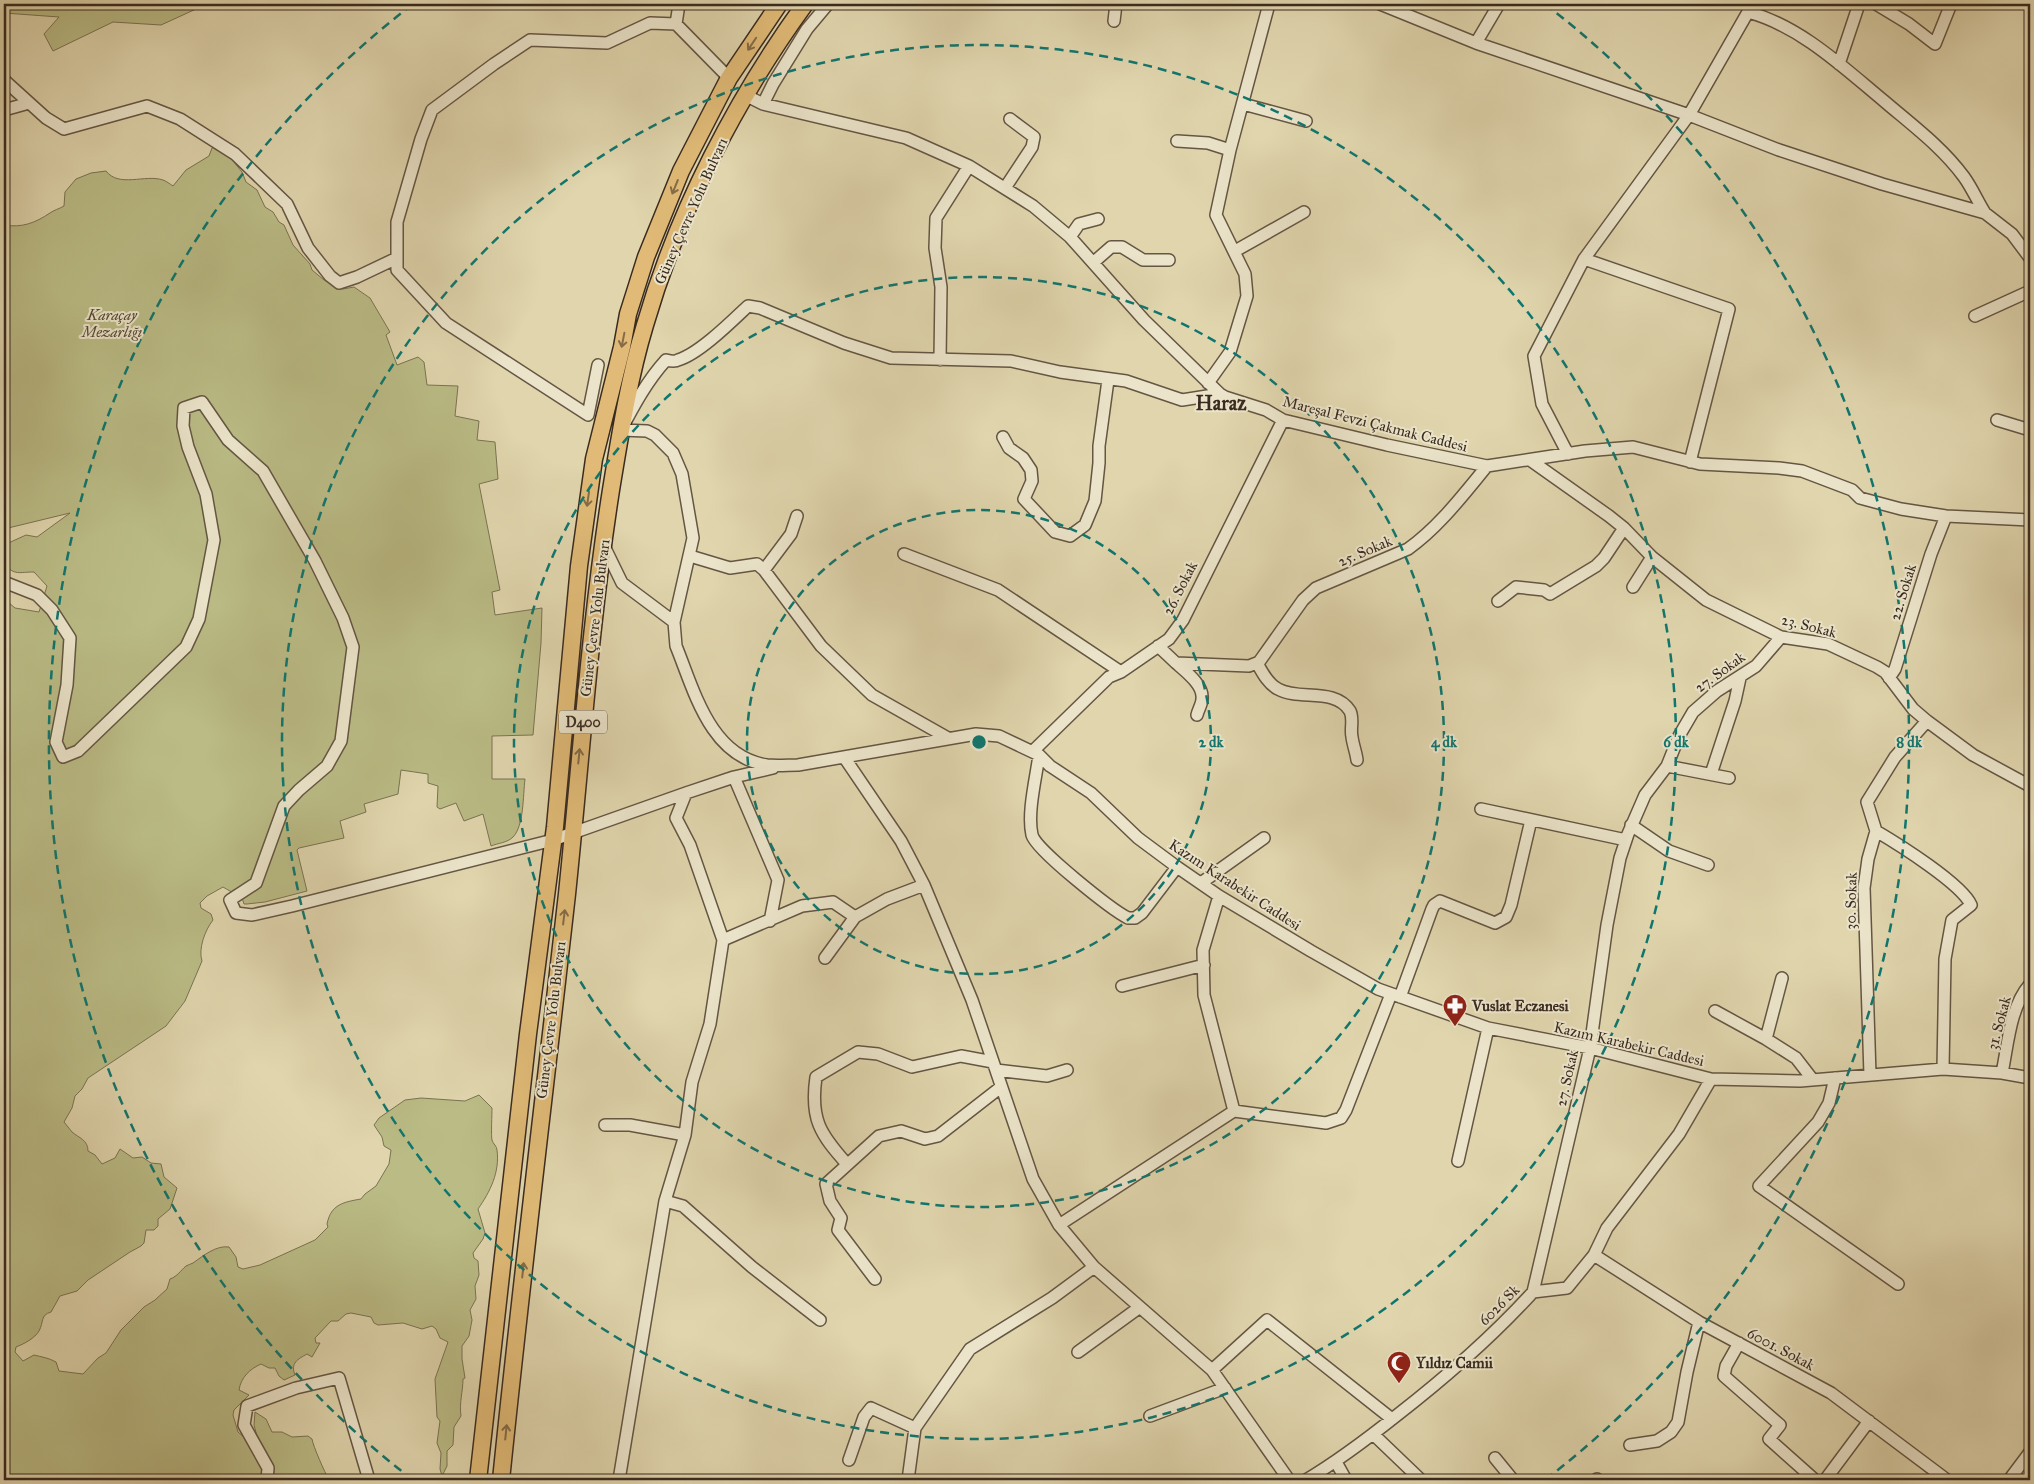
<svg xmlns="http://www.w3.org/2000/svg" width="2034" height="1484" font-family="'IM FELL Great Primer',serif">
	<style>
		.green { fill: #babb85; stroke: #7a7352 }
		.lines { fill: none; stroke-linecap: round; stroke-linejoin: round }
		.minor-casing { stroke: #645643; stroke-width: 14 }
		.highway-casing { stroke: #3a2b20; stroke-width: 19 }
		.minor { stroke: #ebe4ca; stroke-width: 11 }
		.highway { stroke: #e0ba76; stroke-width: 16 }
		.oneway { stroke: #856b47 }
		.ring { fill: none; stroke: #0f766e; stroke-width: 2.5; stroke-dasharray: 9 6 }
		.labels { text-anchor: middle; stroke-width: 4; stroke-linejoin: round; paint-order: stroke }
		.shield { fill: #ebe4ca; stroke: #6f6253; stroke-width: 1 }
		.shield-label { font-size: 14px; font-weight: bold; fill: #3a2b20 }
		.street-label { font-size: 15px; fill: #3a2b20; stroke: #ebe4ca }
		.park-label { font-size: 15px; font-style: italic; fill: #544834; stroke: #ebe4ca }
		.poi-label { font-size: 15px; font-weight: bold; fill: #3a2b20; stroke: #ebe4ca; text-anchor: start }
		.district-label { font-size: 20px; font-weight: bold; fill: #3a2b20; stroke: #ebe4ca }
		.centre { fill: #0f766e; stroke: #ebe4ca; stroke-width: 2.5 }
		.ring-label { font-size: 15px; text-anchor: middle; font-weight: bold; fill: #0f766e; stroke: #ebe4ca; stroke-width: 4; stroke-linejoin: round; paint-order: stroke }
	</style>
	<rect width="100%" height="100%" fill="#e0d5ad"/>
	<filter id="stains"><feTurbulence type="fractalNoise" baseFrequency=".004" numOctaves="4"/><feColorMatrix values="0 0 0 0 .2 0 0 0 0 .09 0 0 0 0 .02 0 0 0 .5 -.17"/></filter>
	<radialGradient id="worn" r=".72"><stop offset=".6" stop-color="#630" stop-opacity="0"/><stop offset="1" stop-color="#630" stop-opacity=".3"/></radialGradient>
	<path class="green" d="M 4,4 L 207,4 L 161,25 L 113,22 L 53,51 L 44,34 L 59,17 L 4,13 Z
		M 216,146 L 225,151 L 242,172 L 246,182 L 257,190 L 265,207 L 273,212 L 279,222 L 284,225 L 293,245 L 310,264 L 312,270 L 324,280 L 343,289 L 354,287 L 370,298 L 390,332 L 386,335 L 397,365 L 418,357 L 424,362 L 427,385 L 458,386 L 455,416 L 479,421 L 477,440 L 495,442 L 498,479 L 479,484 L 500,590 L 492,592 L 495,615 L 542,608 L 541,643 L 533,735 L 492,736 L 492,779 L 525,779 C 523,795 524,826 513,837 C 507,843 498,843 491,846 L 483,814 L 464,821 L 456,803 L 440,809 L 437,807 L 438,786 L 428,783 L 428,774 L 401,770 L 398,794 L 364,804 L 366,812 L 340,821 L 344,838 L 299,848 L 297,850 L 307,891 L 265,902 L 247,904 L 244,904 L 242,898 L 223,887 L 207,896 L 200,903 L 201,908 L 211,914 L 213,920 C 205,930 198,949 202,961 L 185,1001 L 166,1026 L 88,1078 L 82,1089 L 75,1096 L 72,1108 L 64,1122 C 67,1125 69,1129 72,1132 C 79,1138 88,1140 88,1151 L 95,1155 L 102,1164 L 115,1158 L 120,1149 L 133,1158 L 142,1157 L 151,1163 L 161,1164 L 164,1177 L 177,1188 L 170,1209 L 158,1219 L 158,1226 L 154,1230 L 146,1230 L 144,1243 L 141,1246 L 130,1252 L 88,1280 L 77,1291 L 60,1296 L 51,1312 C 40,1315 44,1322 39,1331 C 35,1338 24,1344 16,1347 L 15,1352 L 23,1361 L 34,1355 C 42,1357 49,1358 56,1362 L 59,1371 L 83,1374 L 98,1358 L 106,1353 L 121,1330 L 144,1307 L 155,1300 L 167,1289 L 170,1279 C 178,1276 180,1271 186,1266 C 188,1265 191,1264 193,1263 C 203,1256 216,1245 229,1247 L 236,1257 L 238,1267 L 243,1269 L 260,1265 L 315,1240 L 328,1227 L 327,1224 C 331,1204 344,1202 361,1199 L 365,1194 L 376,1186 L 389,1164 L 391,1150 L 384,1146 L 382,1137 L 374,1125 L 379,1118 L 405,1100 L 421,1098 L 465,1101 L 479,1095 L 492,1108 C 492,1113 491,1137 492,1140 C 493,1144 497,1146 497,1150 C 500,1172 490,1192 478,1209 L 485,1233 L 483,1239 L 473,1253 L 474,1258 L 478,1261 L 479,1275 L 475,1286 L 476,1299 L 470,1310 L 472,1320 L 469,1336 L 462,1346 L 462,1359 L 465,1378 L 463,1379 C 463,1391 459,1403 461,1416 L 454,1427 L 453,1445 L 447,1451 L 447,1466 L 442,1476 L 440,1469 L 441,1453 L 437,1443 L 440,1421 L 437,1417 L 435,1379 L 448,1342 L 440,1338 L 436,1329 L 432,1326 L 422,1329 L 403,1323 L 378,1325 L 374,1323 L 371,1317 L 351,1313 L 346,1314 L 338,1321 L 331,1321 L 315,1338 L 316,1343 L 320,1343 L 312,1357 L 307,1354 C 298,1359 290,1363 295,1375 L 284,1380 L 279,1376 L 275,1368 L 269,1368 L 261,1364 C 250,1369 241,1377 239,1390 L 249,1395 L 234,1410 L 233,1415 L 238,1432 L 245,1438 L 258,1440 L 254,1425 L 255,1412 L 266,1419 L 272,1432 L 282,1432 L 292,1437 L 308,1436 L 312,1439 C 313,1446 325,1473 329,1480 L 4,1480 L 4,602 L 8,602 L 15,608 L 39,612 L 47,586 L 34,572 C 19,572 15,576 4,564 L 4,545 L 26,535 L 37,537 L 70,513 L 4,529 L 4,225 C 22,228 35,223 50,213 C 54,210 59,209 64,206 L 65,192 L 76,179 L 91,173 L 106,171 C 119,188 145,174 163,180 C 166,181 170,184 173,186 L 186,170 L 209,156 L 212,148 Z"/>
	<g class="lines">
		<defs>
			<path id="minor" d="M 679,4 L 676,24 L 729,78
				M 1380,4 L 1476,43 L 1689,115 L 1779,150 L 1882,184 L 1985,213 L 2012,234 L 2030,258
				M 1876,4 L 1909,24 L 1935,44 L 1951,4
				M 1114,21 L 1116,4
				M 1476,43 L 1499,4
				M 1839,64 L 1859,4
				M 4,80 L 46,118 L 64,129 L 147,106 L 180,119 L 235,154 L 287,204 L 308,248 L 330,276 L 339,283 L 357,277 L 397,258
				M 745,95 L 763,104 L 906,138 L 969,166 L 1033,206 L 1070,237 L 1144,320 L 1220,394 L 1225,397 L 1266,410 L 1283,420 L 1387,445 L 1487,466 L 1585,451 L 1633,447 L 1700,464 L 1779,468 L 1802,471 L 1852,490 L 1860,498 L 1901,509 L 1946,516 L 2030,520
				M 763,104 L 773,84 L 807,29 L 828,4
				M 1243,104 L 1306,121
				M 4,110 L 29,103
				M 1177,141 L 1208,143 L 1230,150
				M 1005,188 L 1032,147 L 1034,137 L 1010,119
				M 1070,237 L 1079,224 L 1098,219
				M 1235,251 L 1304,212
				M 1584,259 L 1729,309 L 1690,462
				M 1094,262 L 1111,247 L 1122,247 L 1143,260 L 1169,260
				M 1975,316 L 2030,291
				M 940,360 L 941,287 L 935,248 L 936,218 L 969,166
				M 598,365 L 588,415 L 446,323 L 397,270 L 397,222 L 421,139 L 432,110 L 494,64 L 530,40 L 607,43 L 650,23 L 676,24
				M 1208,383 L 1230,352 L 1247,296 L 1245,274 L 1216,215 L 1230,150 L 1269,4
				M 1220,394 L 1182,400 L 1126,381 L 1060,372 L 1011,361 L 891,358 L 844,343 L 760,308 L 748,306 C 732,321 699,354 678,360 C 675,362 670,361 666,360 C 647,381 634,405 621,430 L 647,431 L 655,435 L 673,453 L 682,474 L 693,538 L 674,622 L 676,646 C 694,690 710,757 767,765 C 777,766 788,765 798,765 L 976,734 L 999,736 L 1039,755 L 1050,766 L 1091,793 L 1138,838 L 1177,867 L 1219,896 L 1311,951 L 1378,989 L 1488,1028 L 1590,1048 L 1711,1079 L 1800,1081 L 1943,1069 L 2002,1073 L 2030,1078
				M 1997,420 L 2030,430
				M 1003,437 L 1009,448 L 1023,458 L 1031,470 L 1032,481 L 1024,499 L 1055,532 L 1070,536 L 1085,525 L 1095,501 L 1099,463 L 1099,446 L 1108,380
				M 1568,454 L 1542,404 L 1534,356 L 1584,259 L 1689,115 L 1748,12 C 1800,26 1843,67 1884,101 C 1912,125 1942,147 1964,177 C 1972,188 1978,202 1985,213
				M 1530,460 L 1609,516 L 1624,528 L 1652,557 L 1706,600 L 1781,637 L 1828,644 L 1877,667 L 1885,672 L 1913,709 L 1927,721 L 1973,755 L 2030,786
				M 603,544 L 622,583 L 674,622
				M 904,554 L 998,590 L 1121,672
				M 690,556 L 730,568 L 757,564 L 764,570 L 821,646 L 872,695 L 948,738
				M 764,570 L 791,534 L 797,516
				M 4,582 L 37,595 L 52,610 L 70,638 L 67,685 L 56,742 L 63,757 L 78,751 L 186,647 L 199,619 L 214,540 L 206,494 L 188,447 L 183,426 L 184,408 L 202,402 L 228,440 L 263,471 L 315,561 L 343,618 L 353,647 L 341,741 L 327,766 L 299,790 L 284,806 L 256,883 L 230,900 L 236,913 L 252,915 L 292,906 L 553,840 L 686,793 L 734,777 L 773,768
				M 1633,587 L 1652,557
				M 1498,601 L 1516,587 L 1544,590 L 1550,594 L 1596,566 L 1604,558 L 1624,528
				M 1158,646 L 1176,663 L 1249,666 L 1259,662 L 1303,600 L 1316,588 L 1408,549 C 1439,527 1463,495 1487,466
				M 1176,663 C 1185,671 1204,685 1202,699 C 1202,704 1198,710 1197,715
				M 1257,663 C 1262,672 1268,684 1278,689 C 1299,701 1335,687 1350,711 C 1354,719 1350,729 1352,737 C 1353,745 1356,752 1357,760
				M 1889,678 L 1895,669 L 1931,554 L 1946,516
				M 1033,751 L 1109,677 L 1121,672 L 1169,639 L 1183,620 L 1283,420
				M 1039,755 C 1036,778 1027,813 1032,835 C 1036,850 1112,910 1128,918 L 1135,918 L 1142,913 L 1177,867
				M 844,757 L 901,841 L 924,885 L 972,1000 L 1033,1179 L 1059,1225 L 1094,1267 L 1212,1370 L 1289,1480
				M 1667,766 L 1729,778
				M 1711,774 L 1735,701 L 1740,678
				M 734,777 L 778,880 L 770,921
				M 1481,809 L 1626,840
				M 1631,825 L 1669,851 L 1708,865
				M 1876,831 C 1898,844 1962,884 1971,905 L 1952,920 L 1945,959 L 1943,1069
				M 1201,883 L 1264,838
				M 1219,896 L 1203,950 L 1204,995 L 1234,1111
				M 723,940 L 802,906 L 833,902 L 855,917
				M 825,958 L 855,917 L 887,899 L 924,885
				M 1122,986 L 1204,965
				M 1400,997 L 1432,909 L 1434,905 L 1440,901 L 1495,923 L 1506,917 L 1511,905 L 1531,820
				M 1715,1011 L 1766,1039 L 1796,1058 L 1813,1080
				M 1766,1039 L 1782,978
				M 996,1070 L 1047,1076 L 1067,1070
				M 2002,1073 C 2008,1044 2010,1007 2030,984
				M 1870,1075 L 1864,888 L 1868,859 L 1876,831 L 1867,802 L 1895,757 L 1927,721
				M 1835,1078 L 1829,1103 L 1818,1122 L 1759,1186 L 1898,1284
				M 605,1125 L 630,1125 L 685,1135
				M 1458,1161 L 1488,1028
				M 847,1164 C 820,1134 810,1119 816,1077 L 858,1052 L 878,1054 L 912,1067 L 961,1056 L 993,1062
				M 665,1201 L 683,1206 L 752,1267 L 820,1320
				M 1059,1225 L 1234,1111 L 1326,1123 L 1341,1118 L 1346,1110 L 1391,994
				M 1594,1255 L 1699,1322 L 1831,1393 L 1947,1480
				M 875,1279 L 838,1230 L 841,1218 L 830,1201 L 826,1184 L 879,1136 L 901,1131 L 925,1139 L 938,1136 L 1001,1087
				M 1533,1292 L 1590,1048 L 1607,925 L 1620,858 L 1628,834 L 1645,795 L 1667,766 L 1679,736 L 1693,712 L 1717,691 L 1756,666 L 1781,637
				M 1739,1343 L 1726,1366 L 1724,1376 L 1780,1425 L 1769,1439 L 1815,1480
				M 1078,1352 L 1140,1307
				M 1212,1370 L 1267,1320 L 1392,1419
				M 1150,1416 L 1225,1388
				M 1373,1434 L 1421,1480
				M 1630,1445 L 1657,1441 L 1671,1432 L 1678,1422 L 1687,1372 L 1699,1322
				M 1495,1458 L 1513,1480
				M 849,1460 L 864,1417 L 871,1408 L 915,1428
				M 1336,1462 L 1346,1480
				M 267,1480 L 268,1468 L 244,1425 L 247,1406 L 296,1388 L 339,1378 L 369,1480
				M 619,1480 L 665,1201 L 685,1135 L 692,1082 L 710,1024 L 723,940 L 690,845 L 676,818 L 686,793
				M 908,1480 L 915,1428 L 970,1349 L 1052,1298 L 1094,1267
				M 1306,1480 C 1338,1461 1367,1439 1396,1416 C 1445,1378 1491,1338 1533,1292 L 1567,1288 L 1594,1255 L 1607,1228 L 1679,1134 L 1711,1079
				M 1596,1480 L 1597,1479
				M 1825,1480 L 1869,1421
				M 2009,1480 L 2030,1452"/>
			<path id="highway" d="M 478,1480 L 528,1034 L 555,827 L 579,566 L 594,459 L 622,347 L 628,314 L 646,257 L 681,171 L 729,78 L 779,4
				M 501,1480 C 521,1284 545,1089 567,894 C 581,759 590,624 611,490 C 620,435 629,378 645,325 C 678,211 736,99 805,4"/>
		</defs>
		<use href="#minor" class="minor-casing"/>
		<use href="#highway" class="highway-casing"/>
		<use href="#minor" class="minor"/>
		<use href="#highway" class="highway"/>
	</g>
	<defs><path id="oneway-shaft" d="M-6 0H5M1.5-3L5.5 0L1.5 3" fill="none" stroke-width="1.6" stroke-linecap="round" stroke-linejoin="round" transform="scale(1.25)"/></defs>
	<g class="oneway">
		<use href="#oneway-shaft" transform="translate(752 44) rotate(124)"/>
		<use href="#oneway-shaft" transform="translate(675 187) rotate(112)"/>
		<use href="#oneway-shaft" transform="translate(623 340) rotate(101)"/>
		<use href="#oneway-shaft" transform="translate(588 499) rotate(98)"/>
		<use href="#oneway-shaft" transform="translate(579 756) rotate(-84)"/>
		<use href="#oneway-shaft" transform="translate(564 917) rotate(-83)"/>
		<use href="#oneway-shaft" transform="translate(523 1270) rotate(-84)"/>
		<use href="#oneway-shaft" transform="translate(506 1432) rotate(-84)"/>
	</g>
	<g class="ring">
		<circle cx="979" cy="742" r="232"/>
		<circle cx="979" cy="742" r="465"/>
		<circle cx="979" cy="742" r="697"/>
		<path d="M413 1480A930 930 0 0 1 413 4M1545 4A930 930 0 0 1 1545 1480"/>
	</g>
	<defs>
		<symbol id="pharmacy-pin" viewBox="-11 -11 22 30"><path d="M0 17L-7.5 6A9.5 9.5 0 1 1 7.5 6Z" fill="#8f2418" stroke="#ebe4ca"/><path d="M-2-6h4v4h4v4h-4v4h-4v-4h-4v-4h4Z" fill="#fff"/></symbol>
		<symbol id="mosque-pin" viewBox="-11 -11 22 30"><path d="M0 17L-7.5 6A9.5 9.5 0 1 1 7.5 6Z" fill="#8f2418" stroke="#ebe4ca"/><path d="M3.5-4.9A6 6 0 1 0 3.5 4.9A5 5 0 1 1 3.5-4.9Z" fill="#fff"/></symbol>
	</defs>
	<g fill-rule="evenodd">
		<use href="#pharmacy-pin" x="1441" y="992" width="28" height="38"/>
		<use href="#mosque-pin" x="1385" y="1349" width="28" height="38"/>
	</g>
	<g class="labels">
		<rect class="shield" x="559" y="710.5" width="48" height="23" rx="4"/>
		<g class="shield-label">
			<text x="583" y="727">D400</text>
		</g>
		<g class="street-label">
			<text transform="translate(691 211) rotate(-66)" y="5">Güney Çevre Yolu Bulvarı</text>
			<text transform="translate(1375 424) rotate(14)" y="5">Mareşal Fevzi Çakmak Caddesi</text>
			<text transform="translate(1365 551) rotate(-23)" y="5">25. Sokak</text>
			<text transform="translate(1180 588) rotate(-63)" y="5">26. Sokak</text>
			<text transform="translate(1903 592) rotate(-73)" y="5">22. Sokak</text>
			<text transform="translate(595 618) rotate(-83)" y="5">Güney Çevre Yolu Bulvarı</text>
			<text transform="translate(1809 626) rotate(14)" y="5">23. Sokak</text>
			<text transform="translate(1720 672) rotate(-36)" y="5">27. Sokak</text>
			<text transform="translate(1235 885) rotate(33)" y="5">Kazım Karabekir Caddesi</text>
			<text transform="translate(1851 901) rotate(-89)" y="5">30. Sokak</text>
			<text transform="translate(551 1020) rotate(-83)" y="5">Güney Çevre Yolu Bulvarı</text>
			<text transform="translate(1999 1023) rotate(-75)" y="5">31. Sokak</text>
			<text transform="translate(1629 1044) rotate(13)" y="5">Kazım Karabekir Caddesi</text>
			<text transform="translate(1567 1078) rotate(-77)" y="5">27. Sokak</text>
			<text transform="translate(1499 1305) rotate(-45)" y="5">6026 Sk</text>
			<text transform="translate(1781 1349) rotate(28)" y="5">6001. Sokak</text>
		</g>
		<g class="park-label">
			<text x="112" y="320">Karaçay<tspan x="112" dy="17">Mezarlığı</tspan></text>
		</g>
		<g class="poi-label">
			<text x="1472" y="1011">Vuslat Eczanesi</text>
			<text x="1416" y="1368">Yıldız Camii</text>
		</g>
		<g class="district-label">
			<text x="1221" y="410">Haraz</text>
		</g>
	</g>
	<circle cx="979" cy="742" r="8" class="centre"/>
	<g class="ring-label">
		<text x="1211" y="747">2 dk</text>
		<text x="1444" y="747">4 dk</text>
		<text x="1676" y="747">6 dk</text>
		<text x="1909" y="747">8 dk</text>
	</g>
	<rect width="2034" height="1484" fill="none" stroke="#e0d5ad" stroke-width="20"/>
	<rect x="5" y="5" width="2024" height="1474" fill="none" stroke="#3a2b20" stroke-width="2.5"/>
	<rect x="10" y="10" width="2014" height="1464" fill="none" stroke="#3a2b20"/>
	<rect width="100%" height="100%" filter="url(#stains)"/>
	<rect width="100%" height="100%" fill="url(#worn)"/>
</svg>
